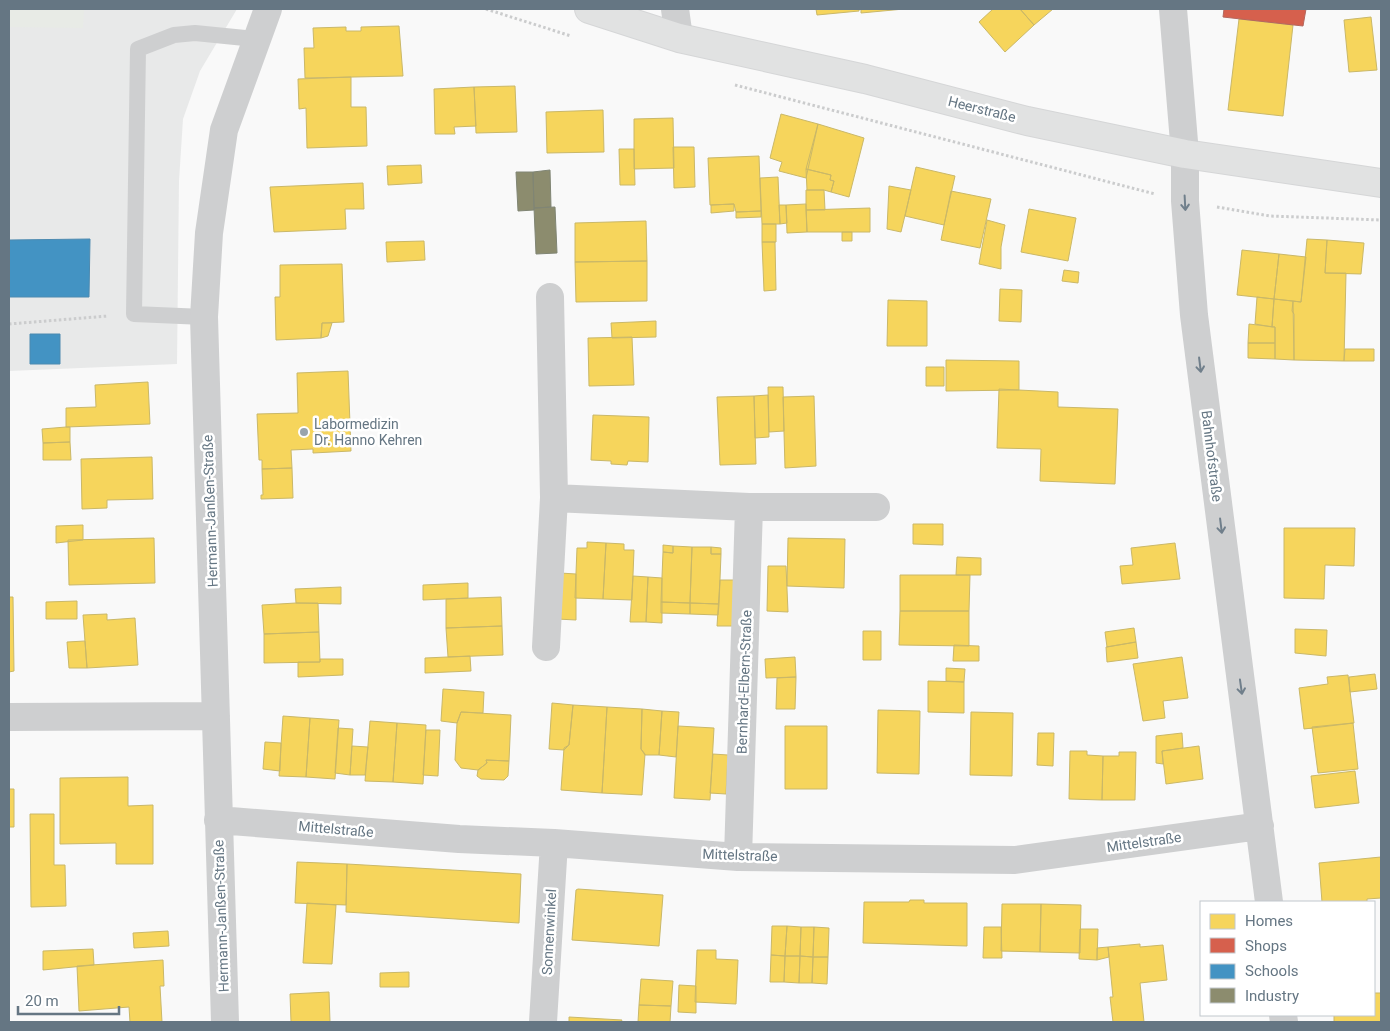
<svg xmlns="http://www.w3.org/2000/svg" width="1390" height="1031" font-family="Roboto,sans-serif">
	<style>
		.built { fill: #e8e9e9 }
		.green { fill: #e8ebe6 }
		.homes { fill: #f6d55c; stroke: #cab868 }
		.shops { fill: #d6604d; stroke: #b4675d }
		.schools { fill: #4393c3; stroke: #4d8ab0 }
		.industry { fill: #8c8c6e; stroke: #808574 }
		.lines { fill: none; stroke-linecap: round; stroke-linejoin: round }
		.secondary-casing { stroke: #d5d6d7; stroke-width: 30 }
		.path { stroke: #cbcccd; stroke-width: 3; stroke-dasharray: 2.5 2.5; stroke-linecap: butt }
		.service { stroke: #cecfd0; stroke-width: 16 }
		.minor { stroke: #cecfd0; stroke-width: 28 }
		.secondary { stroke: #e1e2e2; stroke-width: 28 }
		.oneway { stroke: #707f8b }
		.poi-dot { fill: #99a4ac; stroke: #fff; stroke-width: 2 }
		.labels { text-anchor: middle; stroke-width: 5; stroke-linejoin: round; paint-order: stroke }
		.street-label { font-size: 14px; fill: #657683; stroke: #fff }
		.poi-label { font-size: 14px; fill: #657683; stroke: #fff; text-anchor: start }
	</style>
	<rect width="100%" height="100%" fill="#f9f9f9"/>
	<path class="built" d="M 9,9 L 237,9 L 200,71 L 183,119 L 179,181 L 177,364 L 9,371 Z"/>
	<path class="green" d="M 9,9 L 84,9 L 83,28 L 9,27 Z"/>
	<path class="homes" d="M 816,9 L 859,9 L 859,11 L 817,15 Z
		M 861,9 L 904,9 L 861,13 Z
		M 993,9 L 1020,9 L 1034,25 L 1005,52 L 979,22 Z
		M 1020,9 L 1053,9 L 1034,25 Z
		M 1371,17 L 1377,70 L 1349,72 L 1344,20 Z
		M 1239,19 L 1293,25 L 1283,116 L 1228,110 Z
		M 399,26 L 403,76 L 305,78 L 304,48 L 314,48 L 313,28 L 346,27 L 346,31 L 361,31 L 361,27 Z
		M 351,77 L 351,107 L 366,107 L 367,146 L 307,148 L 306,108 L 299,109 L 298,79 Z
		M 515,86 L 517,132 L 476,133 L 474,87 Z
		M 474,87 L 476,126 L 454,127 L 455,134 L 435,134 L 434,89 Z
		M 603,110 L 604,152 L 547,153 L 546,112 Z
		M 781,114 L 818,124 L 806,178 L 779,171 L 782,162 L 770,158 Z
		M 673,118 L 674,168 L 634,169 L 634,119 Z
		M 818,124 L 864,138 L 849,197 L 831,192 L 834,181 L 830,180 L 831,175 L 806,169 Z
		M 673,147 L 694,147 L 695,187 L 674,188 Z
		M 619,149 L 634,149 L 635,185 L 620,185 Z
		M 759,156 L 761,211 L 736,212 L 734,204 L 710,205 L 708,158 Z
		M 421,165 L 422,183 L 388,185 L 387,166 Z
		M 916,167 L 955,176 L 944,225 L 905,216 Z
		M 806,169 L 831,175 L 830,180 L 834,181 L 831,192 L 824,190 L 807,190 Z
		M 778,177 L 780,224 L 762,224 L 760,178 Z
		M 363,183 L 364,209 L 345,209 L 346,229 L 274,232 L 270,187 Z
		M 889,186 L 911,190 L 901,232 L 887,229 Z
		M 806,190 L 824,190 L 825,210 L 806,210 Z
		M 951,191 L 991,199 L 980,248 L 941,240 Z
		M 734,204 L 734,211 L 711,213 L 711,205 Z
		M 806,204 L 807,232 L 787,233 L 786,205 Z
		M 779,205 L 786,205 L 787,223 L 780,224 Z
		M 870,208 L 870,232 L 807,232 L 806,210 Z
		M 1029,209 L 1076,218 L 1068,261 L 1021,252 Z
		M 761,211 L 761,217 L 736,218 L 736,212 Z
		M 987,220 L 1005,225 L 1001,247 L 1001,269 L 979,264 Z
		M 646,221 L 647,261 L 575,262 L 575,223 Z
		M 762,224 L 776,224 L 776,242 L 762,242 Z
		M 842,232 L 852,232 L 852,241 L 842,241 Z
		M 1307,239 L 1327,240 L 1325,273 L 1346,273 L 1344,361 L 1294,360 L 1294,314 L 1292,311 L 1293,301 L 1301,302 Z
		M 1327,240 L 1364,243 L 1361,274 L 1325,273 Z
		M 424,241 L 425,260 L 387,262 L 386,242 Z
		M 762,242 L 775,242 L 776,290 L 764,291 Z
		M 1242,250 L 1279,254 L 1274,299 L 1237,295 Z
		M 1279,254 L 1306,257 L 1301,302 L 1274,299 Z
		M 647,261 L 647,301 L 576,302 L 575,262 Z
		M 342,264 L 344,322 L 322,323 L 321,338 L 276,340 L 275,297 L 280,297 L 280,265 Z
		M 1064,270 L 1079,272 L 1078,283 L 1062,281 Z
		M 1000,289 L 1022,290 L 1021,322 L 999,321 Z
		M 1257,297 L 1274,299 L 1272,327 L 1255,324 Z
		M 1274,299 L 1293,301 L 1294,360 L 1275,359 L 1275,327 L 1272,327 Z
		M 888,300 L 927,301 L 927,346 L 887,346 Z
		M 656,321 L 656,337 L 612,338 L 611,323 Z
		M 322,323 L 332,323 L 328,336 L 321,338 Z
		M 1249,324 L 1275,327 L 1275,343 L 1248,343 Z
		M 632,337 L 634,385 L 589,386 L 588,338 Z
		M 1248,343 L 1275,343 L 1275,359 L 1248,358 Z
		M 1345,349 L 1374,349 L 1374,361 L 1344,361 Z
		M 946,360 L 1019,361 L 1019,390 L 946,391 Z
		M 926,367 L 944,367 L 944,386 L 926,386 Z
		M 348,371 L 351,451 L 313,453 L 313,449 L 291,450 L 292,468 L 262,469 L 262,460 L 259,460 L 257,414 L 298,413 L 297,373 Z
		M 148,382 L 150,424 L 66,427 L 66,408 L 96,407 L 95,385 Z
		M 768,387 L 783,387 L 784,431 L 769,432 Z
		M 999,389 L 1058,392 L 1058,407 L 1118,409 L 1115,484 L 1040,481 L 1041,449 L 997,448 Z
		M 768,395 L 769,437 L 755,438 L 754,396 Z
		M 754,396 L 756,464 L 720,465 L 717,397 Z
		M 814,396 L 816,466 L 785,468 L 783,397 Z
		M 593,415 L 649,417 L 648,462 L 628,461 L 627,465 L 611,464 L 611,461 L 591,460 Z
		M 66,427 L 70,427 L 70,442 L 43,443 L 42,429 Z
		M 70,442 L 71,460 L 43,460 L 43,443 Z
		M 152,457 L 153,499 L 107,500 L 107,508 L 82,509 L 81,459 Z
		M 292,468 L 293,498 L 261,499 L 261,495 L 263,495 L 262,469 Z
		M 913,524 L 943,524 L 943,545 L 913,544 Z
		M 83,525 L 83,540 L 56,543 L 56,526 Z
		M 1284,528 L 1355,528 L 1354,566 L 1325,565 L 1324,599 L 1284,598 Z
		M 154,538 L 155,583 L 69,585 L 68,540 Z
		M 788,538 L 845,539 L 844,588 L 787,586 Z
		M 587,542 L 606,543 L 603,599 L 575,598 L 577,548 L 587,548 Z
		M 606,543 L 624,544 L 624,550 L 634,550 L 632,600 L 603,599 Z
		M 1175,543 L 1180,579 L 1122,584 L 1120,566 L 1133,565 L 1131,548 Z
		M 663,545 L 673,546 L 673,553 L 663,552 Z
		M 673,546 L 692,547 L 690,603 L 661,602 L 663,552 L 673,553 Z
		M 692,547 L 711,547 L 711,554 L 721,554 L 719,604 L 690,603 Z
		M 711,547 L 721,548 L 721,554 L 711,554 Z
		M 957,557 L 981,558 L 981,575 L 956,575 Z
		M 768,566 L 786,566 L 788,612 L 767,611 Z
		M 560,573 L 576,574 L 576,620 L 557,619 Z
		M 900,575 L 970,575 L 969,611 L 900,611 Z
		M 633,576 L 648,577 L 646,622 L 630,622 Z
		M 648,577 L 662,578 L 662,623 L 646,622 Z
		M 720,580 L 735,580 L 733,626 L 717,626 Z
		M 468,583 L 468,598 L 423,600 L 423,585 Z
		M 341,587 L 341,604 L 296,603 L 295,589 Z
		M 9,597 L 13,597 L 14,671 L 9,672 Z
		M 501,597 L 502,626 L 446,628 L 446,599 Z
		M 77,601 L 77,619 L 46,619 L 46,602 Z
		M 661,602 L 690,603 L 690,614 L 661,613 Z
		M 296,603 L 318,603 L 319,632 L 264,634 L 262,605 Z
		M 690,603 L 719,604 L 718,615 L 690,614 Z
		M 900,611 L 969,611 L 969,646 L 899,645 Z
		M 107,614 L 107,620 L 135,618 L 138,665 L 87,668 L 83,615 Z
		M 502,626 L 503,655 L 448,657 L 446,628 Z
		M 1134,628 L 1136,642 L 1107,647 L 1105,632 Z
		M 1295,629 L 1327,630 L 1326,656 L 1295,653 Z
		M 863,631 L 881,631 L 881,660 L 863,660 Z
		M 319,632 L 320,662 L 264,663 L 264,634 Z
		M 85,641 L 87,668 L 69,668 L 67,642 Z
		M 1136,642 L 1138,658 L 1107,662 L 1106,647 Z
		M 954,645 L 979,646 L 979,661 L 953,661 Z
		M 470,656 L 471,671 L 425,673 L 425,658 Z
		M 795,657 L 796,677 L 766,678 L 765,659 Z
		M 1182,657 L 1188,698 L 1163,701 L 1165,718 L 1143,721 L 1133,664 Z
		M 320,659 L 343,659 L 343,675 L 298,677 L 298,662 L 320,662 Z
		M 946,668 L 965,669 L 964,682 L 946,681 Z
		M 1375,674 L 1377,689 L 1350,692 L 1349,677 Z
		M 1348,675 L 1354,723 L 1304,729 L 1299,688 L 1328,684 L 1327,677 Z
		M 796,677 L 795,709 L 776,709 L 777,678 Z
		M 928,681 L 964,682 L 964,713 L 928,712 Z
		M 443,689 L 484,692 L 483,713 L 461,712 L 457,723 L 441,721 Z
		M 552,703 L 573,705 L 569,745 L 564,750 L 549,749 Z
		M 573,705 L 607,707 L 602,793 L 561,790 L 564,748 L 569,745 Z
		M 607,707 L 642,709 L 641,749 L 645,754 L 642,795 L 602,793 Z
		M 642,709 L 662,711 L 659,755 L 645,755 L 641,749 Z
		M 878,710 L 920,711 L 919,774 L 877,773 Z
		M 662,711 L 679,712 L 676,757 L 659,755 Z
		M 461,712 L 511,715 L 509,761 L 486,760 L 487,763 L 478,770 L 461,768 L 455,760 L 457,723 Z
		M 971,712 L 1013,713 L 1012,776 L 970,775 Z
		M 283,716 L 310,718 L 306,777 L 279,776 Z
		M 310,718 L 339,720 L 335,779 L 306,777 Z
		M 370,721 L 397,723 L 393,782 L 365,781 Z
		M 397,723 L 426,725 L 423,784 L 393,782 Z
		M 1353,723 L 1358,769 L 1318,773 L 1312,727 Z
		M 678,726 L 714,728 L 710,800 L 674,798 Z
		M 785,726 L 827,726 L 827,789 L 785,789 Z
		M 338,728 L 353,729 L 350,775 L 335,773 Z
		M 426,730 L 440,730 L 438,776 L 423,775 Z
		M 1038,733 L 1054,733 L 1053,766 L 1037,765 Z
		M 1182,733 L 1183,748 L 1162,751 L 1163,764 L 1156,763 L 1156,736 Z
		M 265,742 L 281,743 L 280,771 L 263,769 Z
		M 352,746 L 368,747 L 365,775 L 350,775 Z
		M 1199,746 L 1203,779 L 1166,784 L 1162,751 Z
		M 1070,751 L 1087,751 L 1087,755 L 1103,756 L 1102,800 L 1069,799 Z
		M 1119,752 L 1136,752 L 1135,800 L 1102,800 L 1103,756 L 1119,756 Z
		M 713,754 L 728,755 L 726,794 L 710,793 Z
		M 486,760 L 509,761 L 508,776 L 504,780 L 481,779 L 477,776 L 478,770 L 487,763 Z
		M 1355,771 L 1359,803 L 1315,808 L 1311,776 Z
		M 128,777 L 128,806 L 153,805 L 153,864 L 116,864 L 116,843 L 60,844 L 60,778 Z
		M 9,789 L 14,789 L 14,827 L 9,827 Z
		M 30,814 L 54,814 L 54,865 L 65,865 L 66,906 L 31,907 Z
		M 1381,857 L 1381,898 L 1367,899 L 1367,902 L 1322,902 L 1319,863 Z
		M 297,862 L 347,864 L 346,905 L 295,903 Z
		M 347,864 L 521,874 L 519,923 L 346,912 Z
		M 578,889 L 663,895 L 659,946 L 572,940 L 576,890 Z
		M 910,900 L 924,900 L 924,903 L 967,903 L 967,946 L 863,943 L 864,902 L 909,902 Z
		M 307,903 L 336,905 L 332,964 L 303,963 Z
		M 1002,904 L 1041,904 L 1040,952 L 1001,951 Z
		M 1041,904 L 1081,905 L 1080,953 L 1040,952 Z
		M 772,926 L 787,926 L 785,956 L 771,955 Z
		M 787,926 L 801,927 L 800,956 L 785,956 Z
		M 801,927 L 814,927 L 813,957 L 800,956 Z
		M 814,927 L 829,928 L 828,957 L 813,957 Z
		M 984,927 L 1001,927 L 1002,958 L 983,958 Z
		M 1080,929 L 1098,929 L 1097,960 L 1079,959 Z
		M 168,931 L 169,946 L 134,948 L 133,933 Z
		M 1140,944 L 1140,947 L 1163,945 L 1167,980 L 1140,983 L 1144,1022 L 1113,1022 L 1110,997 L 1113,997 L 1108,947 Z
		M 1108,947 L 1109,957 L 1097,960 L 1097,948 Z
		M 93,949 L 94,965 L 43,970 L 43,951 Z
		M 697,950 L 716,950 L 716,959 L 738,960 L 736,1004 L 695,1002 Z
		M 771,955 L 785,956 L 784,982 L 770,982 Z
		M 785,956 L 800,956 L 799,983 L 784,982 Z
		M 800,956 L 813,957 L 812,983 L 799,983 Z
		M 813,957 L 828,957 L 827,984 L 812,983 Z
		M 163,960 L 164,986 L 160,986 L 162,1022 L 130,1022 L 129,1007 L 79,1011 L 77,966 Z
		M 409,972 L 409,987 L 380,987 L 380,973 Z
		M 641,979 L 673,981 L 671,1006 L 639,1005 Z
		M 679,985 L 696,986 L 696,1013 L 678,1012 Z
		M 329,992 L 330,1022 L 291,1022 L 290,994 Z
		M 1374,993 L 1381,993 L 1381,1022 L 1334,1022 L 1334,1015 L 1374,1015 Z
		M 639,1005 L 671,1006 L 670,1022 L 638,1022 Z
		M 569,1017 L 622,1020 L 621,1022 L 569,1022 Z"/>
	<path class="shops" d="M 1224,9 L 1306,9 L 1303,26 L 1223,17 Z"/>
	<path class="schools" d="M 90,239 L 89,297 L 9,297 L 9,240 Z
		M 30,334 L 60,334 L 60,364 L 30,364 Z"/>
	<path class="industry" d="M 550,170 L 551,207 L 534,208 L 533,172 Z
		M 516,172 L 533,172 L 534,210 L 518,211 Z
		M 555,207 L 557,253 L 536,254 L 534,208 Z"/>
	<g class="lines">
		<defs>
			<path id="secondary" d="M 589,9 L 679,38 L 865,79 L 1027,121 L 1185,154 L 1381,183"/>
		</defs>
		<use href="#secondary" class="secondary-casing"/>
		<path class="path" d="M 486,9 L 571,36
			M 735,85 L 1155,194
			M 1217,207 L 1270,216 L 1381,220
			M 9,324 L 108,316"/>
		<path class="service" d="M 204,317 L 134,314 L 138,49 L 174,35 L 195,33 L 255,39"/>
		<path class="minor" d="M 675,9 L 679,38
			M 1173,9 L 1185,154 L 1185,201 L 1194,315 L 1269,902
			M 554,498 L 749,507 L 876,507
			M 546,647 L 554,498 L 550,297
			M 9,717 L 216,716
			M 218,820 L 459,839 L 554,843 L 738,857 L 1015,860 L 1260,826
			M 738,857 L 749,507
			M 1283,1015 L 1284,1022
			M 225,1022 L 204,317 L 209,233 L 224,130 L 268,9
			M 543,1022 L 554,843"/>
		<use href="#secondary" class="secondary"/>
	</g>
	<defs><path id="oneway-shaft" d="M-6 0H5M1.5-3L5.5 0L1.5 3" fill="none" stroke-width="1.6" stroke-linecap="round" stroke-linejoin="round" transform="scale(1.25)"/></defs>
	<g class="oneway">
		<use href="#oneway-shaft" transform="translate(1185 203) rotate(87)"/>
		<use href="#oneway-shaft" transform="translate(1200 365) rotate(83)"/>
		<use href="#oneway-shaft" transform="translate(1221 526) rotate(83)"/>
		<use href="#oneway-shaft" transform="translate(1241 687) rotate(82)"/>
	</g>
	<circle class="poi-dot" cx="304" cy="432" r="5"/>
	<g class="labels">
		<g class="street-label">
			<text transform="translate(982 109) rotate(14)" y="5">Heerstraße</text>
			<text transform="translate(1212 456) rotate(83)" y="5">Bahnhofstraße</text>
			<text transform="translate(210 511) rotate(-92)" y="5">Hermann-Janßen-Straße</text>
			<text transform="translate(744 682) rotate(-88)" y="5">Bernhard-Elbern-Straße</text>
			<text transform="translate(336 829) rotate(5)" y="5">Mittelstraße</text>
			<text transform="translate(1144 842) rotate(-8)" y="5">Mittelstraße</text>
			<text transform="translate(740 855) rotate(2)" y="5">Mittelstraße</text>
			<text transform="translate(221 916) rotate(-92)" y="5">Hermann-Janßen-Straße</text>
			<text transform="translate(549 932) rotate(-87)" y="5">Sonnenwinkel</text>
		</g>
		<g class="poi-label">
			<text x="314" y="429">Labormedizin<tspan x="314" dy="16">Dr. Hanno Kehren</tspan></text>
		</g>
	</g>
	<rect width="1390" height="1031" fill="none" stroke="#657683" stroke-width="20"/>
	<rect x="1200" y="901" width="175" height="115" fill="#ffffff" stroke="#c1c8cd"/>
	<rect x="1210" y="914" width="25" height="15" fill="#f6d55c" stroke="#c1c8cd"/>
	<text x="1245" y="926" font-size="15" fill="#657683">Homes</text>
	<rect x="1210" y="938" width="25" height="15" fill="#d6604d" stroke="#c1c8cd"/>
	<text x="1245" y="951" font-size="15" fill="#657683">Shops</text>
	<rect x="1210" y="964" width="25" height="15" fill="#4393c3" stroke="#c1c8cd"/>
	<text x="1245" y="976" font-size="15" fill="#657683">Schools</text>
	<rect x="1210" y="988" width="25" height="15" fill="#8c8c6e" stroke="#c1c8cd"/>
	<text x="1245" y="1001" font-size="15" fill="#657683">Industry</text>
	<path d="M18 1006v8h101v-8" fill="none" stroke="#657683" stroke-width="2.5"/>
	<text x="25" y="1006" font-size="15" fill="#657683" stroke="#ffffff" stroke-width="4" paint-order="stroke">20 m</text>
</svg>
